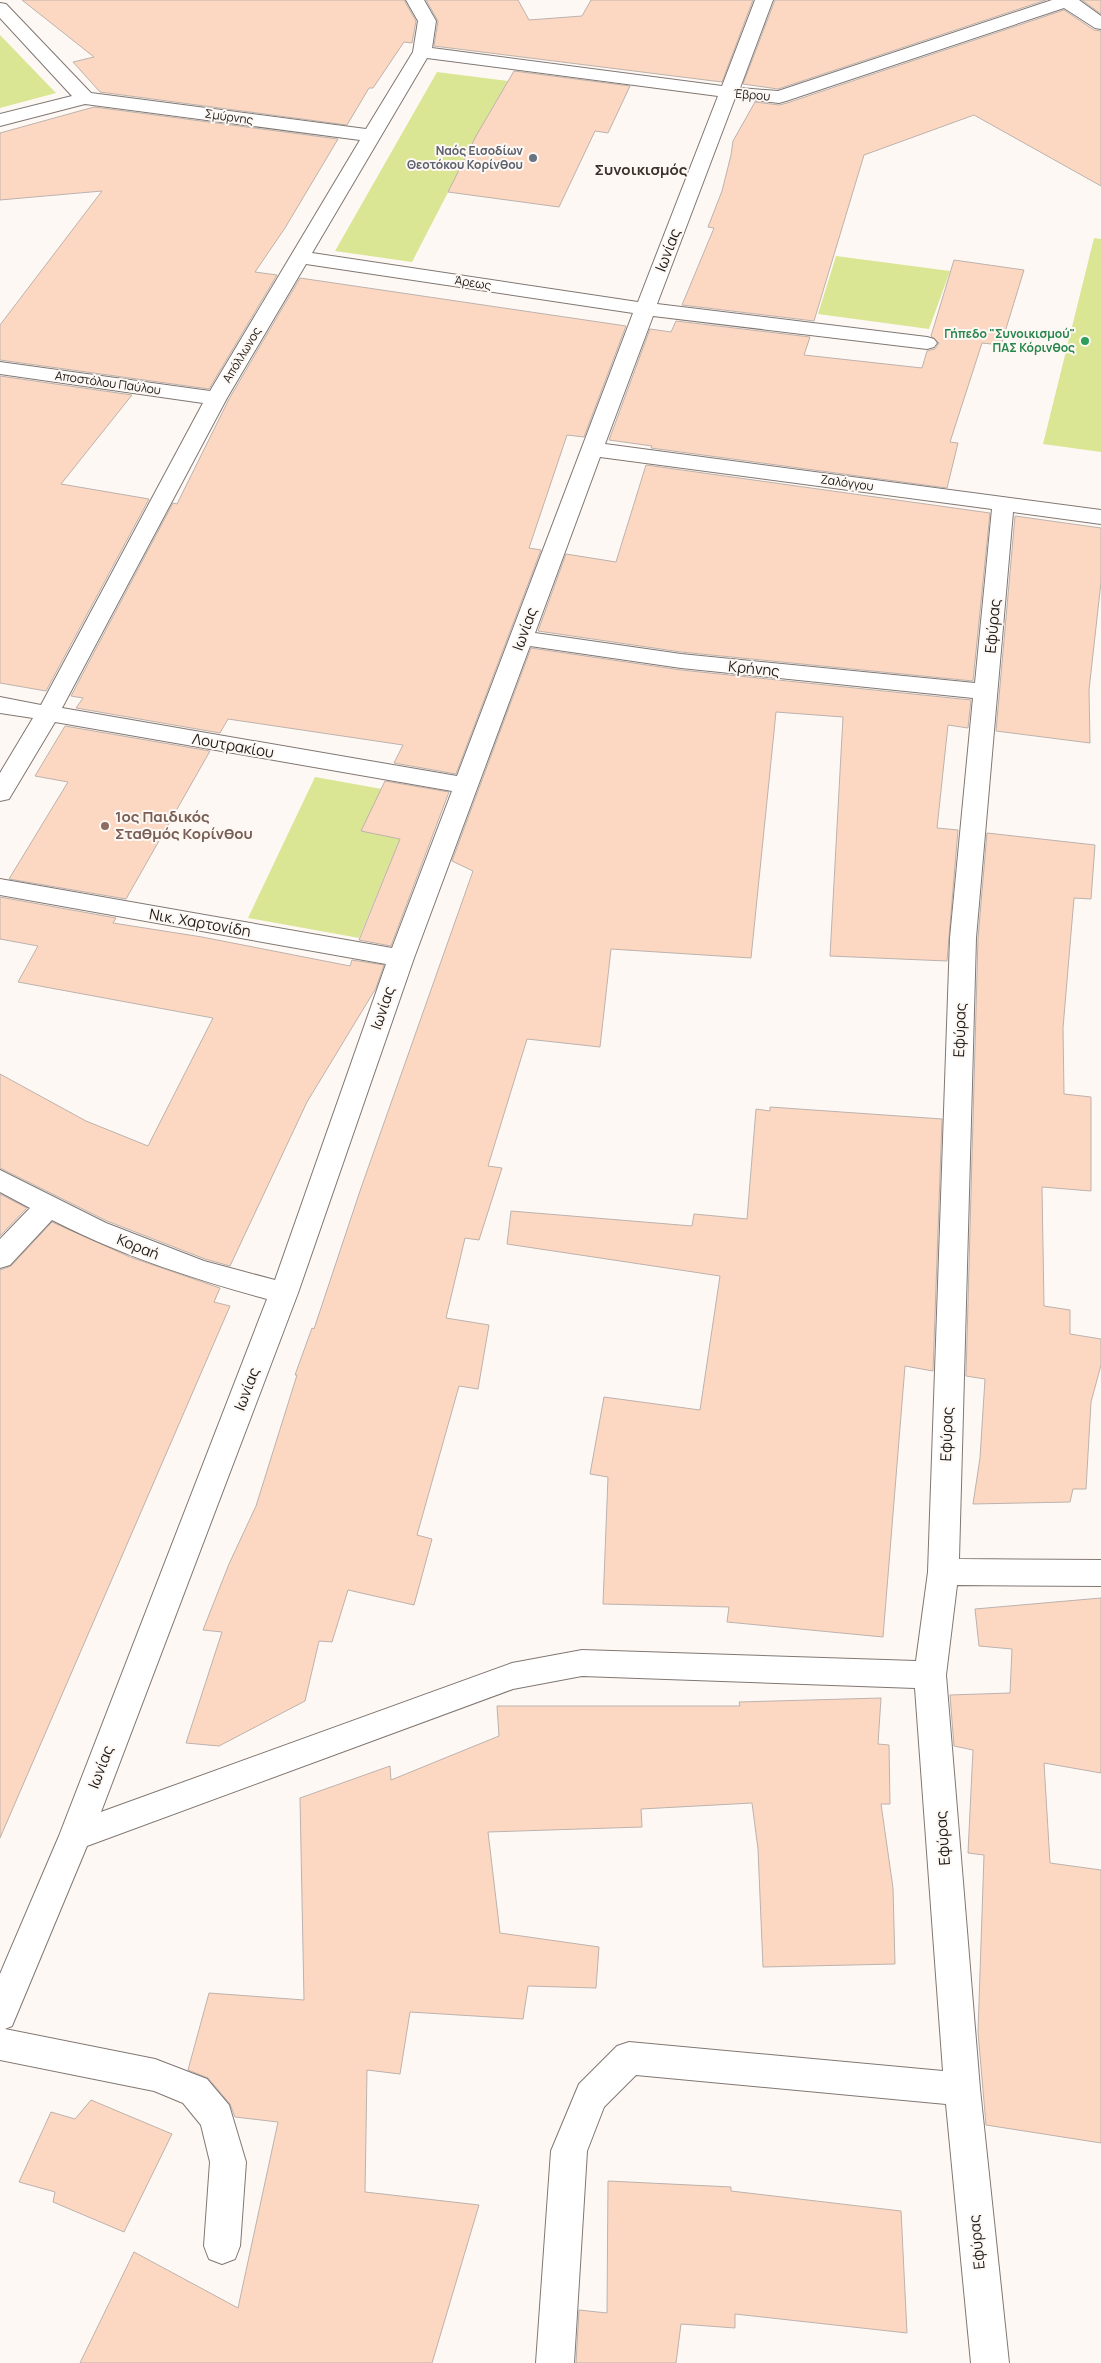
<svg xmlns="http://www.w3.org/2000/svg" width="1101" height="2363" font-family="Manrope,sans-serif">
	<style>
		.green { fill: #dae693 }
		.building { fill: #fcd8c3; stroke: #bdb2ac }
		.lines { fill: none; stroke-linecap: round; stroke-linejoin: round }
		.minor-casing { stroke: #817772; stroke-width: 2 }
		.minor { fill: #fff; fill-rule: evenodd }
		.worship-dot { fill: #6b7280; stroke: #fef8f4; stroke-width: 2 }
		.leisure-dot { fill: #2e9e5b; stroke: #fef8f4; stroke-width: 2 }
		.education-dot { fill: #8d6e63; stroke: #fef8f4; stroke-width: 2 }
		.labels { text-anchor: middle; stroke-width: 4; stroke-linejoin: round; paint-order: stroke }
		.far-street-label { font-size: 12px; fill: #1d1a17; stroke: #fef8f4 }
		.far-worship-label { font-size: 12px; font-weight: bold; fill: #5b616d; stroke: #fef8f4; text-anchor: end }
		.far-leisure-label { font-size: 12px; font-weight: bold; fill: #27864d; stroke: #fef8f4; text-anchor: end }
		.far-quarter-label { font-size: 15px; font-weight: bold; fill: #3b322d; stroke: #fef8f4 }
		.street-label { font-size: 15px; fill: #1d1a17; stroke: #fef8f4 }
		.education-label { font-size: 15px; font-weight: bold; fill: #785e54; stroke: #fef8f4; text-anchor: start }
	</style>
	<rect width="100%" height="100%" fill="#fef8f4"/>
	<path class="green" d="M 0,35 L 56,93 L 0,108 Z
		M 437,72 L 508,81 L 488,115 L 412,262 L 335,251 Z
		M 1094,238 L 1101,239 L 1101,452 L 1043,444 Z
		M 836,256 L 950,271 L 929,329 L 818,314 Z
		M 315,777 L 382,789 L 361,831 L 400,839 L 359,938 L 248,918 Z"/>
	<path class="building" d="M 22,0 L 404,0 L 416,21 L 412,43 L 404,42 L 373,88 L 369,88 L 347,125 L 100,92 L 73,62 L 94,57 Z
		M 426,0 L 518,0 L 529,20 L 582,16 L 591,0 L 753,0 L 722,82 L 434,46 L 438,21 Z
		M 775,0 L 1046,0 L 778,89 L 743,84 Z
		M 1082,0 L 1101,0 L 1101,14 Z
		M 1064,10 L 1094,30 L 1101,31 L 1101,186 L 974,115 L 864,155 L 814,321 L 682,305 L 714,228 L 708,227 L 722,191 L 731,155 L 733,141 L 755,102 L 779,105 L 787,103 Z
		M 514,71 L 630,86 L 608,133 L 595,131 L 559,207 L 448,192 L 476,136 Z
		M 94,107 L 338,139 L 285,228 L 255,272 L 277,275 L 209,389 L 0,360 L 0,325 L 102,191 L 0,200 L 0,133 Z
		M 954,260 L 1024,270 L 1001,345 L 982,343 L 950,442 L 958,443 L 947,488 L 651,448 L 652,446 L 609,440 L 650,329 L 671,332 L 676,321 L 810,337 L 804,355 L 922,368 L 927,351 L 935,349 L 939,343 L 931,336 Z
		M 300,278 L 626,326 L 584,437 L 567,435 L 529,548 L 541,550 L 456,774 L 394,763 L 403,745 L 228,719 L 220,733 L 76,708 L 83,698 L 71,696 L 173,503 L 177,504 L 229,399 Z
		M 0,376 L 132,395 L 61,484 L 149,499 L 46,691 L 0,683 Z
		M 646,465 L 990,513 L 973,681 L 681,652 L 538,631 L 566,554 L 616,562 Z
		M 1015,516 L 1101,528 L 1101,582 L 1089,690 L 1090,743 L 996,731 Z
		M 531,648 L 681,670 L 971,700 L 968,728 L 948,725 L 937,828 L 958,830 L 947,961 L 830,956 L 843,717 L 776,712 L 751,958 L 611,949 L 600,1047 L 527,1039 L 488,1166 L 502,1168 L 479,1240 L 465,1238 L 446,1318 L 489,1325 L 478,1389 L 459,1386 L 417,1535 L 432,1539 L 414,1605 L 348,1590 L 332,1642 L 319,1641 L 305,1701 L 219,1746 L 186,1743 L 222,1632 L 203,1630 L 229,1564 L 256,1506 L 297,1375 L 295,1375 L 312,1328 L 314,1329 L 361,1188 L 473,871 L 452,861 Z
		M 65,726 L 210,751 L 126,899 L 9,879 L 68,782 L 35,776 Z
		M 385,781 L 449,792 L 391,946 L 359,940 L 400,839 L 361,831 Z
		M 987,833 L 1095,845 L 1091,899 L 1074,898 L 1063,1028 L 1064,1094 L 1091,1097 L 1091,1191 L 1042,1187 L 1044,1306 L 1070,1310 L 1070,1334 L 1101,1339 L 1101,1365 L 1091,1402 L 1086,1489 L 1073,1489 L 1070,1502 L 973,1504 L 980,1458 L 985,1379 L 966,1376 L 978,938 Z
		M 0,897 L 116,918 L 113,923 L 202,937 L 350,966 L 352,960 L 384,965 L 376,988 L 307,1102 L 230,1266 L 205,1259 L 107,1221 L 0,1168 L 0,1074 L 86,1121 L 148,1146 L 213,1018 L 18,982 L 38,946 L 0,939 Z
		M 770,1107 L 942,1119 L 933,1371 L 905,1366 L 883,1637 L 727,1622 L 729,1607 L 603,1604 L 608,1477 L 590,1474 L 604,1397 L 700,1410 L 720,1276 L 507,1244 L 511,1211 L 692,1226 L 694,1214 L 747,1219 L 756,1109 L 770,1111 Z
		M 0,1194 L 27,1208 L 0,1236 Z
		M 52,1222 L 130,1257 L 220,1288 L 214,1302 L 230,1306 L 0,1838 L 0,1270 L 11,1266 Z
		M 1101,1598 L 1101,1773 L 1044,1763 L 1050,1863 L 1101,1870 L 1101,2143 L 986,2125 L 978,2032 L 984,1855 L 968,1853 L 973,1750 L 954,1746 L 950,1695 L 1010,1693 L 1012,1649 L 979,1646 L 975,1609 Z
		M 881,1698 L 878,1744 L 889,1745 L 890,1804 L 881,1804 L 893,1888 L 895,1964 L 763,1967 L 758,1849 L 752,1803 L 641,1809 L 642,1827 L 488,1832 L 500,1933 L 599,1947 L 596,1988 L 528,1986 L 523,2019 L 410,2012 L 400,2074 L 367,2070 L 365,2192 L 479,2205 L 432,2363 L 80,2363 L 134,2252 L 238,2308 L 278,2122 L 235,2117 L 230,2104 L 208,2078 L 188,2070 L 209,1993 L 304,2000 L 300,1798 L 390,1766 L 391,1780 L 499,1736 L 497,1706 L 740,1706 L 739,1702 Z
		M 91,2100 L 172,2134 L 124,2232 L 53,2202 L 55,2192 L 19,2182 L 51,2112 L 75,2119 Z
		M 608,2181 L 731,2187 L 731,2191 L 901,2211 L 907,2333 L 735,2314 L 735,2328 L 681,2324 L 676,2363 L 576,2363 L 579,2310 L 607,2313 Z"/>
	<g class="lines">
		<defs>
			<path id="minor" d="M 406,0 L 424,0 L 436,21 L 432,48 L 722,86 L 755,0 L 773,0 L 740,88 L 778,91 L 1052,0 L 1079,0 L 1101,16 L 1101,29 L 1095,28 L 1064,8 L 786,101 L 779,103 L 735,98 L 657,304 L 927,337 L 934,339 L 937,343 L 934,347 L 927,349 L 653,316 L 605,444 L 1101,510 L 1101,524 L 1013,512 L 976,938 L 959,1559 L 1101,1560 L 1101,1586 L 957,1585 L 946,1675 L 980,2089 L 1009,2363 L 971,2363 L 946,2104 L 636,2075 L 604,2107 L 587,2151 L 574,2363 L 536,2363 L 551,2151 L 579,2084 L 617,2046 L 629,2042 L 943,2071 L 915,1688 L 582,1676 L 513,1689 L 87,1846 L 12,2026 L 5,2029 L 155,2059 L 207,2079 L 229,2105 L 246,2162 L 240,2246 L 235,2259 L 222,2264 L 209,2259 L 204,2246 L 210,2162 L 201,2125 L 183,2103 L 154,2091 L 0,2060 L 0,1974 L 59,1836 L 267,1299 C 193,1279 120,1255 52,1220 L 10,1265 L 0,1268 L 0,1239 L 30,1208 L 0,1192 L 0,1170 L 106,1223 L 204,1261 L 275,1280 L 386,964 L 0,895 L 0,879 L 392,948 L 452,791 L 55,722 L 9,799 L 0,801 L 0,773 L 33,718 L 0,713 L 0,697 L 41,705 L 203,403 L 0,374 L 0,362 L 210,391 L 360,140 L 85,104 L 0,126 L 0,114 L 72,96 L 0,18 L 0,3 L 6,4 L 91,93 L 366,129 L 413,52 L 418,21 ZM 427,58 L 718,96 L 638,302 L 312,253 ZM 306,264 L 633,313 L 457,776 L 62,708 L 227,398 ZM 600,457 L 992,509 L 975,683 L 681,654 L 535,633 ZM 530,646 L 681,668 L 973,698 L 950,938 L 928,1572 L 916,1661 L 582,1650 L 512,1663 L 101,1812 L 298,1293 L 414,958 Z"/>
		</defs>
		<use href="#minor" class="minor-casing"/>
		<use href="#minor" class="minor"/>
	</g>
	<circle class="worship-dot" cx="533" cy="158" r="5"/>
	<circle class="leisure-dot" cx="1085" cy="341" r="5"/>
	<circle class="education-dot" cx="105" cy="826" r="5"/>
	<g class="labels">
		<g class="far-street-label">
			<text transform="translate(752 95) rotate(5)" y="4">Έβρου</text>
			<text transform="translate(229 117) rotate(8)" y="4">Σμύρνης</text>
			<text transform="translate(473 283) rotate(9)" y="4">Άρεως</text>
			<text transform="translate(242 355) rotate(-59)" y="4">Απόλλωνος</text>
			<text transform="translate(108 383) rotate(8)" y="4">Αποστόλου Παύλου</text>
			<text transform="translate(847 483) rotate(8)" y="4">Ζαλόγγου</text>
		</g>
		<g class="far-worship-label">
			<text x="523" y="155">Ναός Εισοδίων<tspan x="523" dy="14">Θεοτόκου Κορίνθου</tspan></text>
		</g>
		<g class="far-leisure-label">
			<text x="1075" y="338">Γήπεδο "Συνοικισμού"<tspan x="1075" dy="14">ΠΑΣ Κόρινθος</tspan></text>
		</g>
		<g class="far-quarter-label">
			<text x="641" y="175">Συνοικισμός</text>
		</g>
		<g class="street-label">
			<text transform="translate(668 250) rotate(-69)" y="5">Ιωνίας</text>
			<text transform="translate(993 626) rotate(-85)" y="5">Εφύρας</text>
			<text transform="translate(525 629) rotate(-70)" y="5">Ιωνίας</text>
			<text transform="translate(754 669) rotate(6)" y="5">Κρήνης</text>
			<text transform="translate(233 746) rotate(10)" y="5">Λουτρακίου</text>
			<text transform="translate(200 923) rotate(10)" y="5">Νικ. Χαρτονίδη</text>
			<text transform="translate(383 1008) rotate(-71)" y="5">Ιωνίας</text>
			<text transform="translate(960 1030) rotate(-88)" y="5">Εφύρας</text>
			<text transform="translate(138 1247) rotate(22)" y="5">Κοραή</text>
			<text transform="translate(247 1389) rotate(-69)" y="5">Ιωνίας</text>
			<text transform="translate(947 1434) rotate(-88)" y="5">Εφύρας</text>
			<text transform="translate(101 1767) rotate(-69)" y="5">Ιωνίας</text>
			<text transform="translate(943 1838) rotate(-94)" y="5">Εφύρας</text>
			<text transform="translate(977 2242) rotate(-96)" y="5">Εφύρας</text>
		</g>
		<g class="education-label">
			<text x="115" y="822">1ος Παιδικός<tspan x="115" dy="17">Σταθμός Κορίνθου</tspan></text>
		</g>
	</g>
</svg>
